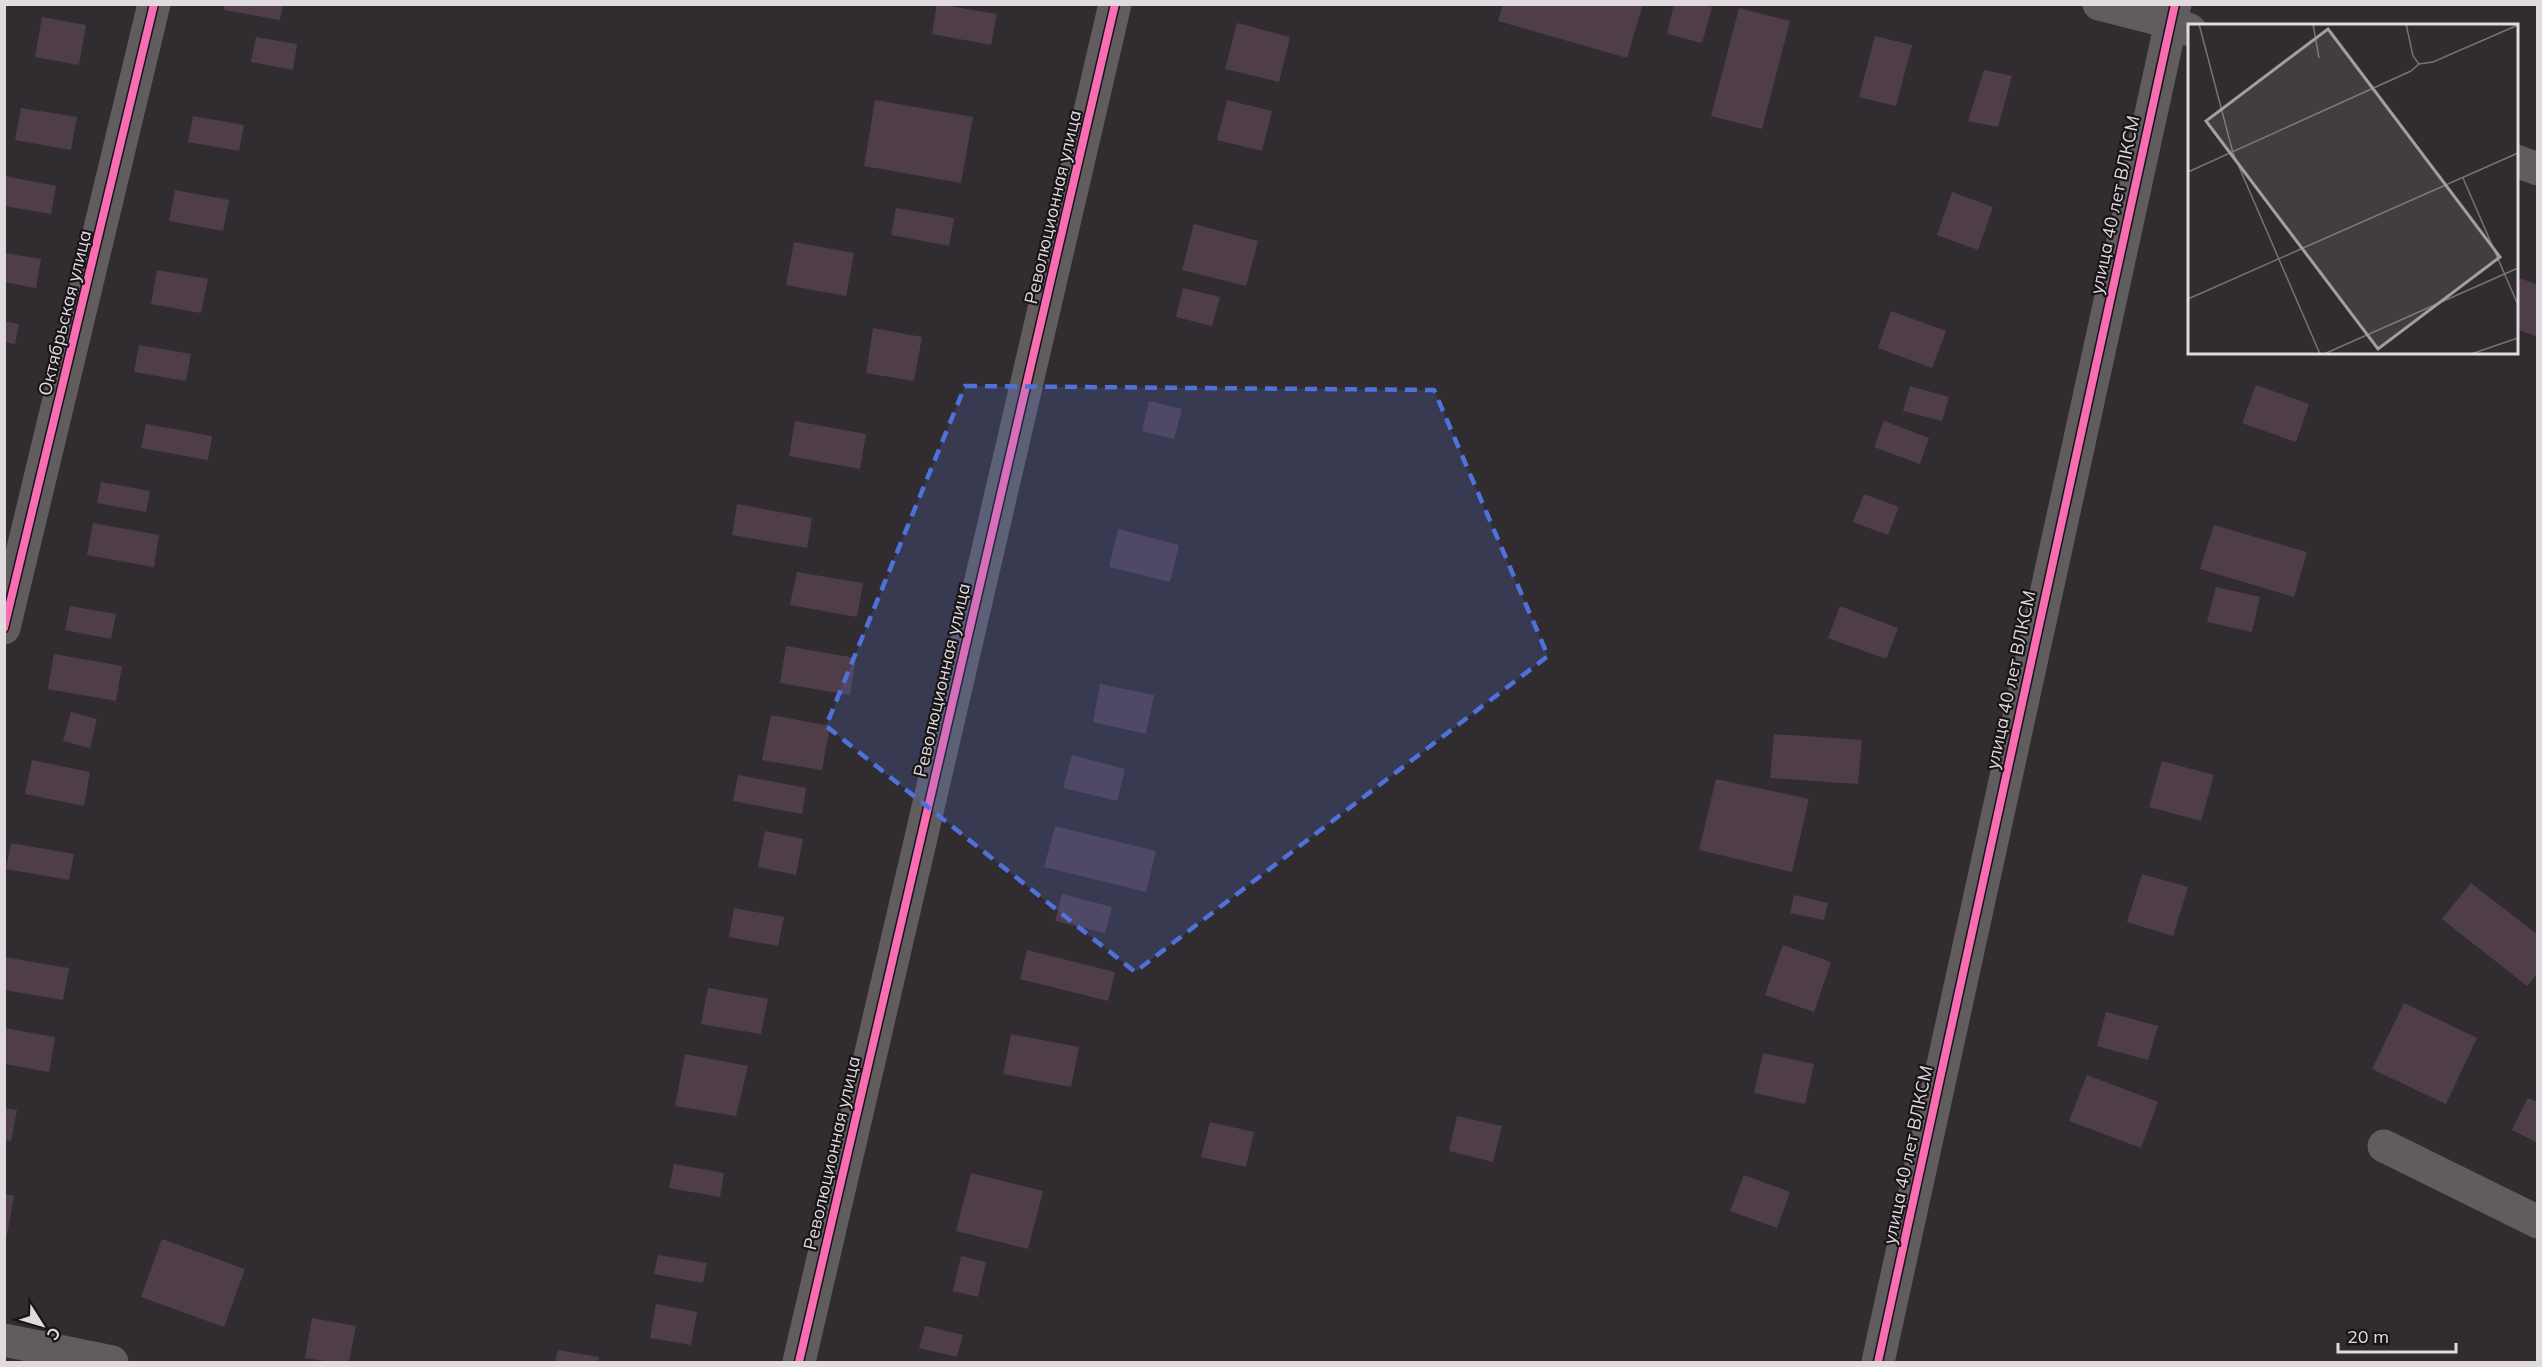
<svg xmlns="http://www.w3.org/2000/svg" width="2542" height="1367" font-family="Mulish,sans-serif">
	<style>
		.building { fill: #4f3e49 }
		.lines { fill: none; stroke-linecap: round; stroke-linejoin: round }
		.minor { stroke: #615d5f; stroke-width: 33 }
		.cycleway-casing { stroke: #181417; stroke-width: 11 }
		.cycleway { stroke: #f96db3; stroke-width: 8 }
		.marked { fill: #4e71da; fill-opacity: 0.2; stroke: #4e71da; stroke-width: 4.5; stroke-dasharray: 12 8; stroke-linejoin: round }
		.labels { text-anchor: middle; stroke-width: 4.5; stroke-linejoin: round; paint-order: stroke }
		.street-label { font-size: 18px; fill: #e1dbdf; stroke: #181417 }
		.inset-road { fill: none; stroke: #777275; stroke-width: 1.5 }
		.view { fill: #a39ea1; fill-opacity: 0.15; stroke: #a39ea1; stroke-width: 3 }
		.inset-edge { fill: none; stroke: #e1dbdf; stroke-width: 3 }
	</style>
	<rect width="100%" height="100%" fill="#312c2f"/>
	<path class="building" d="M 225,4 L 283,4 L 280,20 L 224,10 Z
		M 937,4 L 997,14 L 991,45 L 932,34 Z
		M 1503,4 L 1643,4 L 1627,58 L 1498,21 Z
		M 1674,4 L 1702,4 L 1712,7 L 1702,43 L 1667,34 Z
		M 1739,8 L 1790,21 L 1762,129 L 1711,116 Z
		M 42,17 L 86,25 L 79,65 L 35,57 Z
		M 1237,23 L 1290,37 L 1279,82 L 1225,69 Z
		M 1875,36 L 1912,45 L 1896,106 L 1859,97 Z
		M 256,37 L 297,44 L 293,70 L 251,62 Z
		M 1984,70 L 2012,76 L 1998,127 L 1968,121 Z
		M 875,100 L 973,117 L 961,183 L 864,166 Z
		M 1227,100 L 1272,111 L 1262,151 L 1217,140 Z
		M 21,108 L 77,117 L 71,150 L 15,140 Z
		M 193,116 L 244,125 L 239,151 L 188,142 Z
		M 4,176 L 56,186 L 51,214 L 4,206 Z
		M 175,190 L 229,200 L 223,231 L 169,221 Z
		M 1952,192 L 1993,207 L 1978,250 L 1937,235 Z
		M 896,208 L 954,218 L 949,246 L 891,235 Z
		M 1194,224 L 1258,241 L 1246,286 L 1182,270 Z
		M 794,242 L 854,253 L 846,296 L 786,285 Z
		M 4,253 L 41,259 L 36,288 L 4,282 Z
		M 157,270 L 208,279 L 201,313 L 151,304 Z
		M 2517,277 L 2538,285 L 2538,337 L 2516,329 Z
		M 1183,288 L 1220,297 L 1212,326 L 1176,317 Z
		M 1891,311 L 1946,331 L 1932,368 L 1878,348 Z
		M 4,321 L 19,324 L 15,344 L 4,342 Z
		M 873,328 L 922,337 L 914,381 L 866,373 Z
		M 139,345 L 191,354 L 186,381 L 134,372 Z
		M 2256,385 L 2309,404 L 2296,442 L 2242,423 Z
		M 1910,386 L 1949,397 L 1942,421 L 1903,411 Z
		M 1149,401 L 1182,409 L 1174,439 L 1142,431 Z
		M 795,421 L 866,434 L 860,469 L 789,456 Z
		M 1884,421 L 1929,438 L 1920,464 L 1874,447 Z
		M 146,424 L 212,436 L 208,460 L 141,448 Z
		M 101,482 L 150,491 L 146,512 L 97,503 Z
		M 1864,494 L 1899,507 L 1888,535 L 1853,522 Z
		M 737,504 L 812,518 L 807,548 L 732,535 Z
		M 93,523 L 159,535 L 154,567 L 87,555 Z
		M 2214,525 L 2307,552 L 2294,597 L 2200,569 Z
		M 1118,529 L 1179,545 L 1170,582 L 1109,567 Z
		M 797,572 L 863,583 L 857,617 L 790,605 Z
		M 2216,587 L 2260,597 L 2252,632 L 2207,622 Z
		M 70,606 L 116,614 L 111,639 L 65,630 Z
		M 1840,606 L 1898,628 L 1886,659 L 1828,638 Z
		M 786,646 L 856,658 L 850,695 L 780,683 Z
		M 54,654 L 122,666 L 116,701 L 48,689 Z
		M 1100,684 L 1154,695 L 1146,734 L 1093,722 Z
		M 71,712 L 97,719 L 90,748 L 63,741 Z
		M 771,715 L 830,726 L 822,770 L 762,760 Z
		M 1774,734 L 1862,740 L 1858,784 L 1770,778 Z
		M 1072,755 L 1125,769 L 1117,801 L 1063,788 Z
		M 32,760 L 90,772 L 84,806 L 25,794 Z
		M 2162,761 L 2214,775 L 2201,821 L 2149,807 Z
		M 738,775 L 806,788 L 802,814 L 733,801 Z
		M 1716,779 L 1809,799 L 1792,872 L 1699,850 Z
		M 1055,826 L 1156,851 L 1146,892 L 1044,867 Z
		M 765,831 L 803,839 L 796,875 L 758,867 Z
		M 11,843 L 74,854 L 69,880 L 6,869 Z
		M 2142,874 L 2188,887 L 2173,936 L 2127,922 Z
		M 2471,883 L 2538,935 L 2538,973 L 2527,986 L 2442,919 Z
		M 1062,894 L 1112,907 L 1105,933 L 1055,921 Z
		M 1794,895 L 1828,903 L 1824,920 L 1790,913 Z
		M 734,908 L 784,917 L 778,946 L 729,937 Z
		M 1783,945 L 1831,962 L 1814,1012 L 1765,995 Z
		M 1027,950 L 1115,972 L 1108,1001 L 1020,979 Z
		M 4,957 L 69,968 L 63,1000 L 4,990 Z
		M 708,988 L 768,999 L 761,1034 L 701,1024 Z
		M 2404,1003 L 2477,1038 L 2446,1104 L 2372,1069 Z
		M 2106,1012 L 2158,1026 L 2148,1060 L 2097,1046 Z
		M 4,1028 L 55,1037 L 49,1072 L 4,1064 Z
		M 1011,1034 L 1079,1047 L 1071,1087 L 1003,1074 Z
		M 1763,1053 L 1814,1064 L 1805,1104 L 1754,1093 Z
		M 685,1054 L 748,1066 L 736,1116 L 675,1106 Z
		M 2087,1075 L 2158,1102 L 2141,1148 L 2069,1121 Z
		M 2528,1098 L 2538,1102 L 2538,1143 L 2512,1130 Z
		M 4,1108 L 17,1110 L 11,1141 L 4,1140 Z
		M 1457,1116 L 1502,1126 L 1493,1162 L 1449,1151 Z
		M 1210,1122 L 1254,1132 L 1246,1167 L 1201,1157 Z
		M 674,1164 L 724,1173 L 720,1197 L 669,1188 Z
		M 971,1173 L 1043,1191 L 1028,1249 L 956,1231 Z
		M 1744,1175 L 1790,1192 L 1777,1228 L 1730,1211 Z
		M 5,1194 L 14,1196 L 6,1240 L 5,1240 Z
		M 162,1239 L 245,1269 L 224,1327 L 141,1297 Z
		M 658,1255 L 707,1263 L 703,1283 L 654,1274 Z
		M 961,1256 L 986,1262 L 978,1297 L 953,1291 Z
		M 656,1304 L 697,1312 L 691,1345 L 650,1338 Z
		M 312,1318 L 356,1326 L 349,1362 L 331,1362 L 305,1358 Z
		M 925,1326 L 963,1335 L 957,1357 L 919,1348 Z
		M 558,1350 L 599,1357 L 598,1362 L 555,1362 Z"/>
	<g class="lines">
		<path class="minor" d="M 2099,4 L 2170,22 L 2190,30
			M 2516,161 L 2538,169
			M 4,628 L 154,4
			M 2384,1146 L 2538,1222
			M 4,1340 L 112,1362
			M 799,1362 L 1115,4
			M 1878,1362 L 2175,4"/>
		<defs>
			<path id="cycleway" d="M 4,628 L 154,4
				M 799,1362 L 1115,4
				M 1878,1362 L 2175,4"/>
		</defs>
		<use href="#cycleway" class="cycleway-casing"/>
		<use href="#cycleway" class="cycleway"/>
	</g>
	<path class="marked" d="M 965,386 L 1434,390 L 1548,656 L 1135,972 L 826,726 Z"/>
	<g class="labels">
		<g class="street-label">
			<text transform="translate(2115 205) rotate(-78)" y="6">улица 40 лет ВЛКСМ</text>
			<text transform="translate(1053 207) rotate(-77)" y="6">Революционная улица</text>
			<text transform="translate(65 313) rotate(-76)" y="6">Октябрьская улица</text>
			<text transform="translate(942 680) rotate(-77)" y="6">Революционная улица</text>
			<text transform="translate(2011 680) rotate(-78)" y="6">улица 40 лет ВЛКСМ</text>
			<text transform="translate(832 1153) rotate(-77)" y="6">Революционная улица</text>
			<text transform="translate(1908 1155) rotate(-78)" y="6">улица 40 лет ВЛКСМ</text>
		</g>
	</g>
	<g transform="translate(2188 24)">
		<rect width="330" height="330" fill="#312c2f"/>
		<path class="inset-road" d="M 11,0 L 45,129 L 132,330M 125,0 L 131,34M 218,0 L 225,32 L 231,40M 0,148 L 223,47 L 231,40 L 245,38 L 330,1M 275,154 L 330,281M 0,275 L 330,129M 136,330 L 330,244M 283,330 L 330,314"/>
		<path class="view" d="M 140,5 L 312,233 L 190,325 L 18,97 Z"/>
		<rect width="330" height="330" class="inset-edge"/>
	</g>
	<rect width="2542" height="1367" fill="none" stroke="#e1dbdf" stroke-width="12"/>
	<g transform="translate(42 1325) rotate(127)" stroke="#181417" stroke-width="4.5" paint-order="stroke">
	<path d="M0-4.5L10 22L0 15L-10 22Z" fill="#e1dbdf"/>
	<text y="-9" font-size="16" font-weight="bold" text-anchor="middle" fill="#e1dbdf">С</text>
	</g>
	<path d="M2338 1343v9h118v-9" fill="none" stroke="#e1dbdf" stroke-width="3"/>
	<text x="2347" y="1343" font-size="18" fill="#e1dbdf" stroke="#181417" stroke-width="4.5" paint-order="stroke">20 m</text>
</svg>
